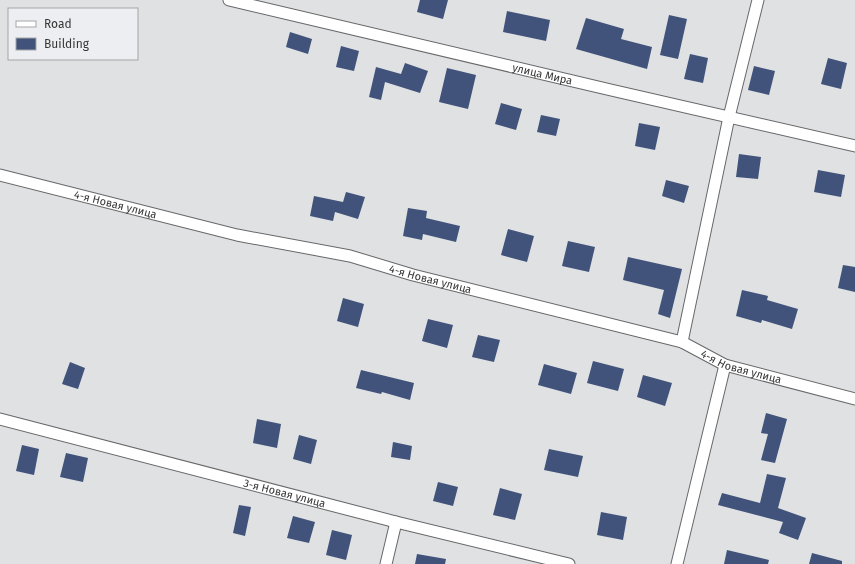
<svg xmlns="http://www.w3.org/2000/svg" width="855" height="564" font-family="'Fira Sans',sans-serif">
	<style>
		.building { fill: #41537b }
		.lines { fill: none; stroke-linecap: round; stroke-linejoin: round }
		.street-casing { stroke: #67686a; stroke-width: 13 }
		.street { stroke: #fff; stroke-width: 11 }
		.labels { text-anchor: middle; stroke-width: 4; stroke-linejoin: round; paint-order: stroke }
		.street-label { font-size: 11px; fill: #373738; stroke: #edeef1 }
	</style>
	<rect width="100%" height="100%" fill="#dfe1e3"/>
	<path class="building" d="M 420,0 L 448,0 L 443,19 L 417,12 Z
		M 507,11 L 550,20 L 546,41 L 503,32 Z
		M 669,15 L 687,19 L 678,59 L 660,55 Z
		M 586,18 L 624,29 L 621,39 L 652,47 L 647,69 L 576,49 Z
		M 290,32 L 312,39 L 308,54 L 286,47 Z
		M 341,46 L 359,51 L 354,71 L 336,67 Z
		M 690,54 L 708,58 L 703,83 L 684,79 Z
		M 828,58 L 847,63 L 841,89 L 821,84 Z
		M 405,63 L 428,71 L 420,93 L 385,82 L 381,100 L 369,97 L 376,67 L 401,74 Z
		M 754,66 L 775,71 L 769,95 L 748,90 Z
		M 447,68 L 476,75 L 468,109 L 439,102 Z
		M 501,103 L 522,109 L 516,130 L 495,124 Z
		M 541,115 L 560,119 L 556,136 L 537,132 Z
		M 639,123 L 660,127 L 655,150 L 635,146 Z
		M 739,154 L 761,157 L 758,179 L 736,177 Z
		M 818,170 L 845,175 L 841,197 L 814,192 Z
		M 666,180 L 689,186 L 684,203 L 662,196 Z
		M 346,192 L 365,197 L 358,219 L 335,212 L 333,221 L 310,216 L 314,196 L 343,202 Z
		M 408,208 L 427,211 L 426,218 L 460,226 L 456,242 L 423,234 L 422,240 L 403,236 Z
		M 508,229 L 534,236 L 527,262 L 501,255 Z
		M 568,241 L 595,247 L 589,272 L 562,266 Z
		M 628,257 L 682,269 L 670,318 L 658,314 L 664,290 L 623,280 Z
		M 843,265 L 855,267 L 855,292 L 838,288 Z
		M 742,290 L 768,296 L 767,300 L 798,309 L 792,329 L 762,320 L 761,323 L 736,316 Z
		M 343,298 L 364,304 L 358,327 L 337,321 Z
		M 428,319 L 453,325 L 447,348 L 422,341 Z
		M 478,335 L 500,340 L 494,362 L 472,357 Z
		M 593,361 L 624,369 L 618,391 L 587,383 Z
		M 70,362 L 85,368 L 78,389 L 62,384 Z
		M 544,364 L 577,373 L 571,394 L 538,385 Z
		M 361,370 L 414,383 L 410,400 L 382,392 L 381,394 L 356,388 Z
		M 643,375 L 672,383 L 665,406 L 637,397 Z
		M 766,413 L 787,419 L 775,463 L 761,460 L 768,434 L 761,433 Z
		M 257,419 L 281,424 L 277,448 L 253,443 Z
		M 299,435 L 317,440 L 311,464 L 293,459 Z
		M 393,442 L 412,446 L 410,460 L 391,457 Z
		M 22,445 L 39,449 L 34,475 L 16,471 Z
		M 549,449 L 583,456 L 578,477 L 544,470 Z
		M 66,453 L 88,458 L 83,482 L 60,477 Z
		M 767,474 L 786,478 L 778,508 L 806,518 L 798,540 L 779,533 L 783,522 L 718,505 L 722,493 L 760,503 Z
		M 438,482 L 458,487 L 453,506 L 433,501 Z
		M 500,488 L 522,494 L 515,520 L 493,515 Z
		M 239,505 L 251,507 L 245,536 L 233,533 Z
		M 601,512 L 627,517 L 623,540 L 597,535 Z
		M 293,516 L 315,522 L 309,543 L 287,538 Z
		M 332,530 L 352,535 L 346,560 L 326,555 Z
		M 727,550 L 769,560 L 768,564 L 724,564 Z
		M 812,553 L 842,561 L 842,564 L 809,564 Z
		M 417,554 L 446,559 L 445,564 L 415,564 Z"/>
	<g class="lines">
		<defs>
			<g id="street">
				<path id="s1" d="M 229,0 L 611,90 L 855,146"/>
				<path id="s2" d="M 0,175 L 237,235 L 350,256 L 413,275 L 682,342 L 725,365 L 855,399"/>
				<path d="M 682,342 L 729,117 L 758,0"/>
				<path id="s3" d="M 0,419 L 396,522 L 569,564"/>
				<path d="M 386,564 L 396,522"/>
				<path d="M 677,564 L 725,365"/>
			</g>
		</defs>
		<use href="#street" class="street-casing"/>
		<use href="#street" class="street"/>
	</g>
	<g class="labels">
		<g class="street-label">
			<text dy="4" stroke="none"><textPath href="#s1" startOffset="322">улица Мира</textPath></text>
			<text dy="4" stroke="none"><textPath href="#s2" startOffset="119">4-я Новая улица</textPath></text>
			<text dy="4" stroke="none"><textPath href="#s2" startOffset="443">4-я Новая улица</textPath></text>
			<text dy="4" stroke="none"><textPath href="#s2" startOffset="767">4-я Новая улица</textPath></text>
			<text dy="4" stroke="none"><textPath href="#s3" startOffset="294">3-я Новая улица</textPath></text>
		</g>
	</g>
	<rect x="8" y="8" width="130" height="52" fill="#edeef1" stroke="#a4a5a7"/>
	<rect x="16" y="21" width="20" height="6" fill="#ffffff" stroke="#a4a5a7"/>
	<text x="44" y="28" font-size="12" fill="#373738">Road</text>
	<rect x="16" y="38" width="20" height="12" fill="#41537b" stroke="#a4a5a7"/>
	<text x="44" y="48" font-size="12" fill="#373738">Building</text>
</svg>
